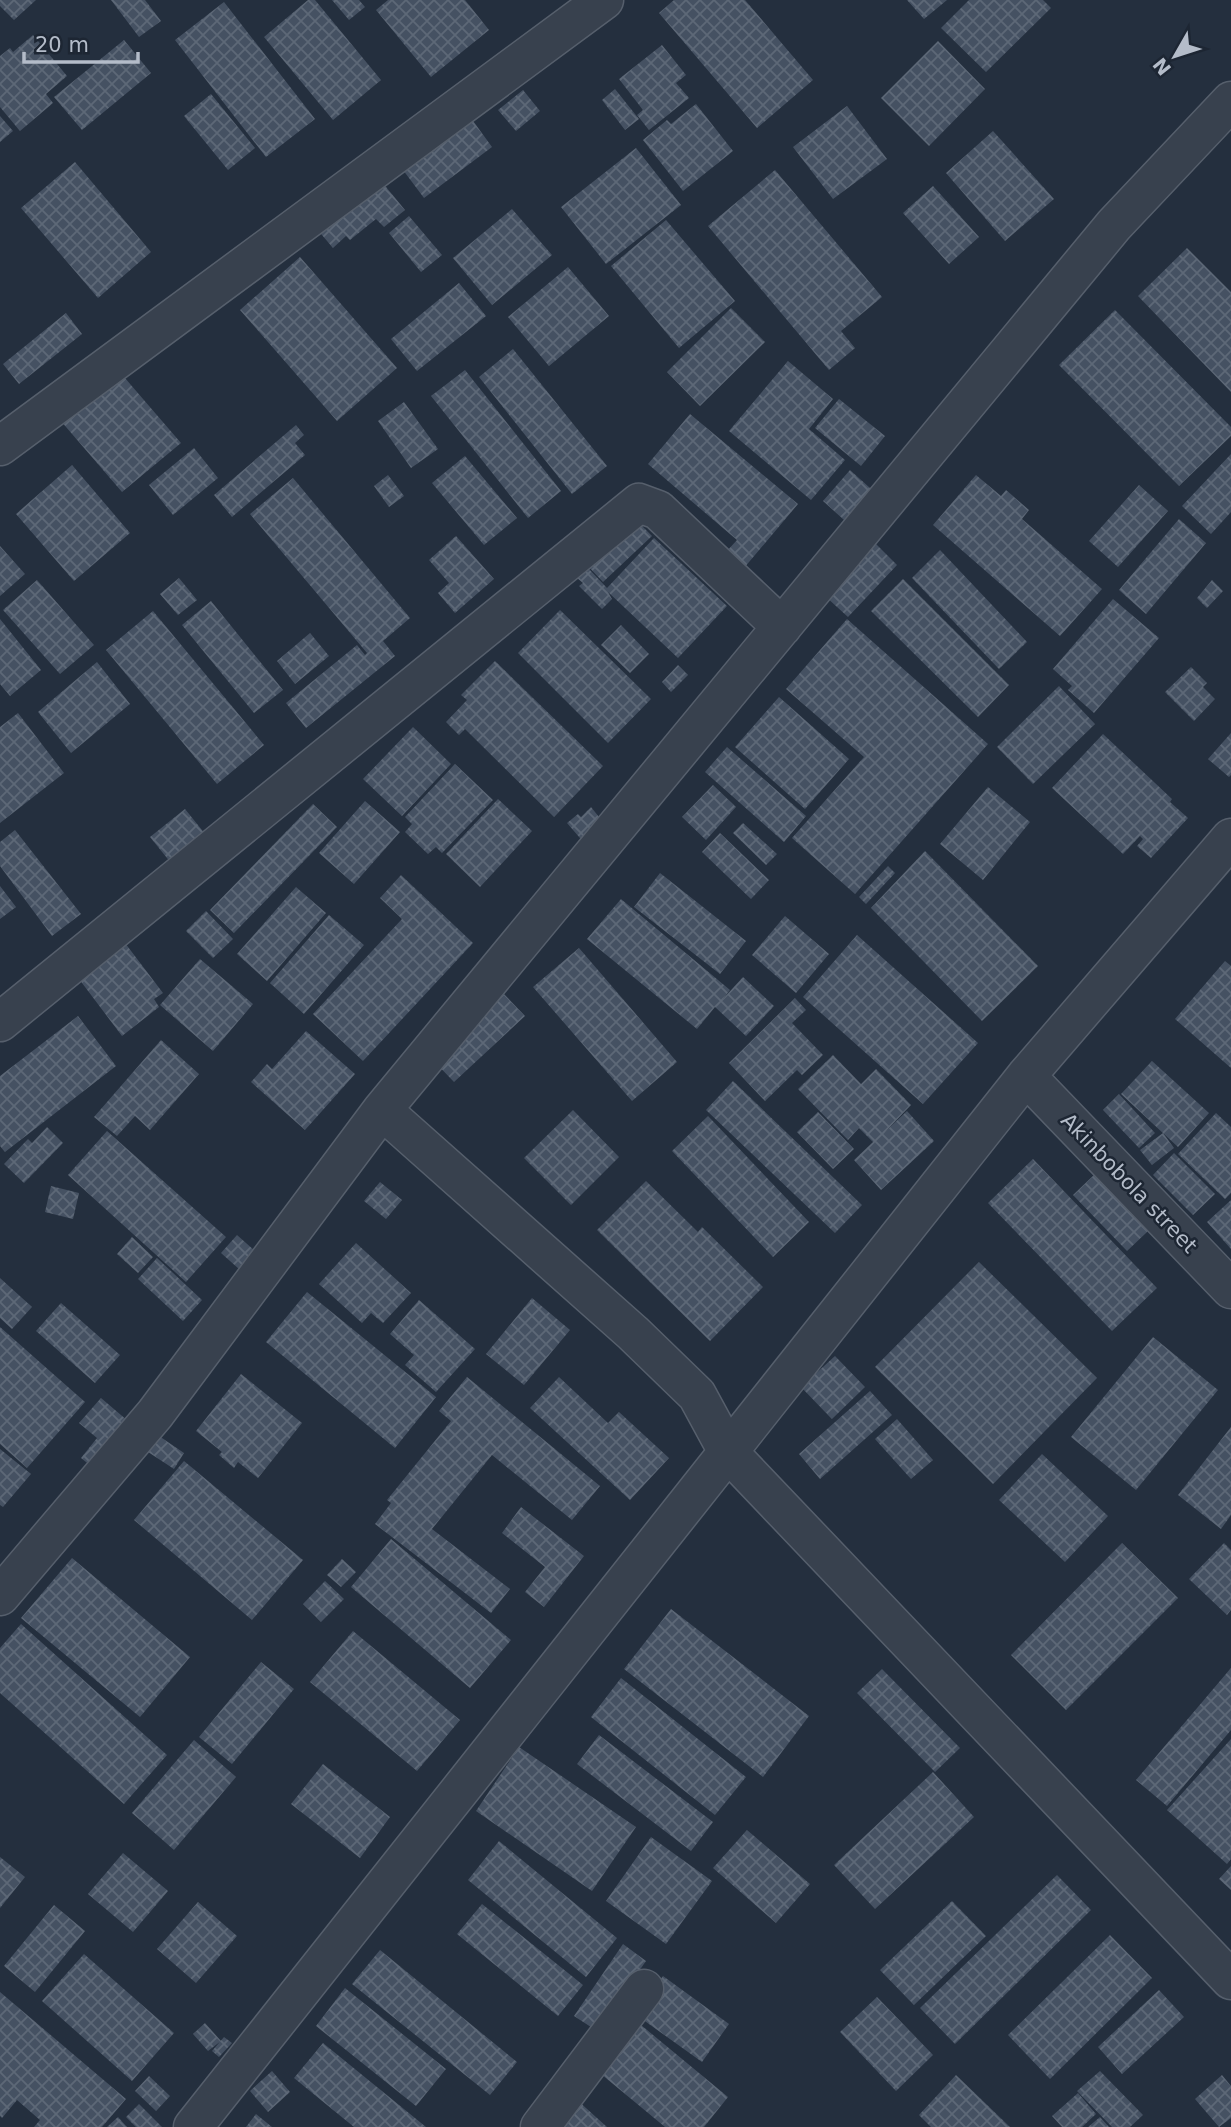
<svg xmlns="http://www.w3.org/2000/svg" width="1231" height="2127" font-family="'DejaVu Sans',sans-serif">
	<style>
		.building { fill: url(#building-cross-hatch) }
		.lines { fill: none; stroke-linecap: round; stroke-linejoin: round }
		.minor-casing { stroke: #565f6c; stroke-width: 41 }
		.minor { stroke: #38414e; stroke-width: 38 }
		.labels { text-anchor: middle; stroke-width: 5; stroke-linejoin: round; paint-order: stroke }
		.street-label { font-size: 21px; fill: #b4bcc9; stroke: #1d2633 }
	</style>
	<defs>
		<pattern id="building-cross-hatch" width="8" height="8" patternUnits="userSpaceOnUse" patternTransform="scale(1.75)"><rect width="8" height="8" fill="#455162"/><path d="M0 0l8 8M0 8l8-8" fill="none" stroke="#5d6877"/></pattern>
	</defs>
	<rect width="100%" height="100%" fill="#242f3e"/>
	<path class="building" d="M 0,0 L 36,0 L 14,20 L 0,6 Z
		M 111,0 L 145,0 L 161,21 L 139,37 Z
		M 308,0 L 315,0 L 381,80 L 333,120 L 264,37 Z
		M 332,0 L 359,0 L 365,7 L 349,20 Z
		M 388,0 L 465,0 L 489,30 L 431,77 L 376,10 Z
		M 674,0 L 745,0 L 813,80 L 757,128 L 659,13 Z
		M 907,0 L 947,0 L 924,19 Z
		M 969,0 L 1043,0 L 1051,8 L 986,72 L 941,28 Z
		M 224,2 L 315,119 L 266,157 L 175,40 Z
		M 33,35 L 67,76 L 46,94 L 53,103 L 20,131 L 0,107 L 0,56 L 10,48 L 13,52 Z
		M 124,40 L 151,73 L 82,130 L 54,97 Z
		M 938,41 L 985,89 L 929,146 L 881,98 Z
		M 662,45 L 686,75 L 676,83 L 689,98 L 649,130 L 637,115 L 643,110 L 619,79 Z
		M 615,89 L 639,119 L 625,130 L 602,100 Z
		M 523,90 L 540,111 L 516,131 L 498,110 Z
		M 211,94 L 255,148 L 228,170 L 184,116 Z
		M 696,104 L 733,151 L 683,191 L 643,140 L 667,120 L 671,124 Z
		M 847,106 L 887,159 L 833,199 L 793,147 Z
		M 468,114 L 492,147 L 424,198 L 400,166 Z
		M 0,116 L 13,131 L 0,142 Z
		M 993,131 L 1054,199 L 1005,241 L 946,173 Z
		M 636,148 L 681,205 L 606,264 L 561,207 Z
		M 75,162 L 151,252 L 98,298 L 21,208 Z
		M 775,170 L 882,297 L 841,331 L 855,348 L 829,370 L 708,226 Z
		M 377,176 L 405,210 L 384,227 L 376,219 L 350,240 L 346,236 L 333,248 L 316,228 Z
		M 933,186 L 979,237 L 949,264 L 903,213 Z
		M 512,209 L 552,255 L 492,305 L 453,258 Z
		M 409,216 L 442,255 L 421,272 L 389,233 Z
		M 666,220 L 735,301 L 679,348 L 611,266 Z
		M 1187,248 L 1231,292 L 1231,392 L 1138,296 Z
		M 300,257 L 397,368 L 337,421 L 240,310 Z
		M 568,267 L 609,316 L 549,366 L 508,317 Z
		M 459,283 L 486,316 L 417,371 L 391,339 Z
		M 731,308 L 765,342 L 700,406 L 667,372 Z
		M 1115,310 L 1231,427 L 1231,436 L 1179,486 L 1059,365 Z
		M 66,313 L 82,334 L 19,384 L 3,364 Z
		M 513,349 L 607,466 L 572,494 L 479,377 Z
		M 788,361 L 833,399 L 809,429 L 845,460 L 811,500 L 729,431 Z
		M 118,370 L 181,443 L 122,492 L 60,420 Z
		M 465,370 L 561,491 L 528,518 L 431,396 Z
		M 839,399 L 885,436 L 861,466 L 815,428 Z
		M 404,402 L 438,449 L 411,468 L 378,421 Z
		M 690,414 L 798,504 L 744,568 L 726,552 L 737,540 L 648,464 Z
		M 296,425 L 304,435 L 295,443 L 305,455 L 232,517 L 214,495 Z
		M 194,448 L 218,478 L 173,515 L 149,485 Z
		M 1231,454 L 1231,512 L 1211,534 L 1182,506 Z
		M 465,456 L 517,518 L 484,545 L 432,483 Z
		M 72,465 L 130,533 L 74,581 L 16,514 Z
		M 850,470 L 880,497 L 853,528 L 823,501 Z
		M 388,475 L 404,496 L 389,507 L 374,486 Z
		M 976,475 L 1001,496 L 1006,490 L 1029,510 L 1022,519 L 1102,589 L 1060,636 L 933,525 Z
		M 293,478 L 410,618 L 383,641 L 395,656 L 306,728 L 286,703 L 357,645 L 365,655 L 367,653 L 250,514 Z
		M 1139,485 L 1168,511 L 1118,567 L 1089,541 Z
		M 634,518 L 652,536 L 603,582 L 586,564 Z
		M 1179,519 L 1206,543 L 1146,614 L 1119,590 Z
		M 456,536 L 494,579 L 455,613 L 438,593 L 449,583 L 429,560 Z
		M 654,538 L 727,606 L 678,658 L 608,592 L 612,599 L 602,609 L 579,586 L 583,583 L 577,578 L 588,568 L 607,588 Z
		M 875,543 L 897,565 L 848,617 L 825,596 Z
		M 0,546 L 25,574 L 0,596 Z
		M 940,550 L 1027,642 L 999,669 L 912,578 Z
		M 179,578 L 197,600 L 178,615 L 160,594 Z
		M 903,579 L 1009,685 L 978,717 L 871,611 Z
		M 37,580 L 94,645 L 60,674 L 3,610 Z
		M 1212,580 L 1223,591 L 1207,608 L 1197,598 Z
		M 1113,599 L 1159,638 L 1094,713 L 1068,690 L 1072,686 L 1053,669 Z
		M 211,601 L 283,690 L 254,713 L 182,625 Z
		M 560,610 L 651,699 L 608,743 L 518,653 Z
		M 153,611 L 264,745 L 217,784 L 106,650 Z
		M 0,619 L 41,670 L 10,696 L 0,684 Z
		M 847,619 L 988,744 L 855,894 L 792,838 L 864,757 L 786,689 Z
		M 621,625 L 649,654 L 630,673 L 601,645 Z
		M 310,633 L 329,656 L 295,684 L 277,661 Z
		M 495,661 L 603,766 L 554,817 L 465,729 L 459,735 L 446,722 L 467,700 L 461,695 Z
		M 97,662 L 130,704 L 71,753 L 38,712 Z
		M 678,665 L 688,675 L 671,692 L 662,682 Z
		M 1191,667 L 1207,683 L 1203,687 L 1215,699 L 1194,721 L 1165,692 Z
		M 1059,686 L 1095,724 L 1033,784 L 997,747 Z
		M 779,697 L 849,759 L 805,809 L 735,747 Z
		M 18,713 L 64,773 L 0,823 L 0,727 Z
		M 413,727 L 451,764 L 402,816 L 363,779 Z
		M 1231,733 L 1231,775 L 1229,777 L 1208,759 Z
		M 1103,734 L 1172,799 L 1170,802 L 1188,818 L 1151,858 L 1137,846 L 1143,839 L 1140,836 L 1123,854 L 1052,788 Z
		M 727,747 L 806,816 L 784,842 L 705,772 Z
		M 455,764 L 493,800 L 442,853 L 436,847 L 428,854 L 405,832 L 412,824 L 405,817 Z
		M 713,785 L 736,807 L 706,840 L 682,817 Z
		M 988,787 L 1030,822 L 983,880 L 940,844 Z
		M 498,799 L 532,831 L 480,887 L 446,854 Z
		M 365,801 L 400,832 L 354,884 L 319,853 Z
		M 313,804 L 337,827 L 234,933 L 210,910 Z
		M 591,807 L 607,827 L 586,845 L 567,823 L 578,814 L 581,817 Z
		M 185,809 L 206,835 L 171,863 L 150,837 Z
		M 743,823 L 777,854 L 766,865 L 733,833 Z
		M 15,830 L 81,914 L 52,936 L 0,866 L 0,842 Z
		M 720,833 L 769,880 L 751,899 L 702,852 Z
		M 925,851 L 1038,966 L 982,1021 L 871,908 Z
		M 888,866 L 895,873 L 866,904 L 859,897 Z
		M 660,873 L 746,941 L 720,974 L 634,907 Z
		M 401,875 L 473,943 L 363,1061 L 313,1014 L 402,919 L 380,898 Z
		M 0,886 L 16,907 L 0,919 Z
		M 296,887 L 326,913 L 267,981 L 237,954 Z
		M 621,899 L 730,990 L 722,1000 L 743,977 L 774,1006 L 746,1036 L 715,1007 L 697,1029 L 587,939 Z
		M 206,911 L 233,939 L 213,958 L 186,931 Z
		M 329,915 L 364,945 L 304,1014 L 270,983 Z
		M 785,916 L 829,954 L 796,993 L 752,955 Z
		M 857,935 L 978,1043 L 923,1104 L 803,997 Z
		M 125,943 L 163,993 L 154,999 L 159,1007 L 122,1036 L 79,979 Z
		M 579,948 L 677,1062 L 632,1101 L 533,987 Z
		M 200,959 L 253,1004 L 213,1051 L 160,1005 Z
		M 1225,961 L 1231,966 L 1231,1068 L 1175,1019 Z
		M 502,992 L 525,1016 L 454,1082 L 431,1058 Z
		M 795,998 L 806,1010 L 792,1023 L 823,1055 L 802,1075 L 797,1070 L 765,1101 L 729,1063 Z
		M 78,1016 L 116,1066 L 5,1152 L 0,1146 L 0,1076 Z
		M 306,1031 L 355,1074 L 305,1130 L 251,1082 L 267,1064 L 272,1069 Z
		M 161,1040 L 199,1074 L 150,1130 L 135,1116 L 117,1136 L 94,1117 Z
		M 833,1055 L 861,1084 L 876,1069 L 911,1105 L 885,1132 L 907,1111 L 934,1141 L 881,1190 L 854,1160 L 873,1142 L 859,1128 L 848,1140 L 798,1089 Z
		M 1152,1061 L 1209,1113 L 1178,1147 L 1121,1094 Z
		M 733,1081 L 862,1205 L 835,1233 L 706,1110 Z
		M 1119,1094 L 1155,1133 L 1139,1148 L 1103,1110 Z
		M 573,1110 L 619,1157 L 571,1205 L 524,1158 Z
		M 818,1112 L 854,1149 L 833,1169 L 797,1132 Z
		M 1216,1113 L 1231,1127 L 1231,1193 L 1225,1199 L 1178,1154 Z
		M 708,1116 L 809,1222 L 773,1257 L 672,1151 Z
		M 47,1127 L 63,1143 L 24,1183 L 4,1164 L 28,1139 L 32,1143 Z
		M 107,1131 L 226,1237 L 186,1282 L 68,1175 Z
		M 1163,1133 L 1174,1148 L 1152,1165 L 1140,1150 Z
		M 1174,1153 L 1215,1194 L 1193,1215 L 1153,1175 Z
		M 1033,1159 L 1157,1288 L 1112,1331 L 988,1203 Z
		M 1095,1174 L 1149,1230 L 1127,1251 L 1073,1195 Z
		M 646,1181 L 698,1232 L 702,1227 L 763,1287 L 710,1341 L 597,1230 Z
		M 380,1182 L 402,1200 L 386,1219 L 364,1201 Z
		M 51,1186 L 79,1193 L 73,1219 L 45,1212 Z
		M 1231,1200 L 1231,1249 L 1207,1222 Z
		M 237,1235 L 255,1251 L 239,1269 L 221,1253 Z
		M 132,1237 L 153,1257 L 138,1273 L 117,1254 Z
		M 356,1243 L 411,1293 L 383,1323 L 371,1313 L 362,1323 L 319,1284 Z
		M 157,1258 L 202,1300 L 183,1321 L 138,1279 Z
		M 979,1262 L 1097,1378 L 993,1484 L 875,1367 Z
		M 0,1278 L 32,1307 L 12,1329 L 0,1318 Z
		M 307,1292 L 436,1397 L 395,1448 L 266,1342 Z
		M 532,1298 L 570,1330 L 524,1385 L 486,1354 Z
		M 419,1300 L 475,1349 L 436,1392 L 405,1365 L 414,1355 L 390,1334 Z
		M 61,1303 L 120,1355 L 95,1383 L 36,1331 Z
		M 0,1327 L 85,1402 L 27,1468 L 0,1444 Z
		M 1153,1337 L 1218,1390 L 1136,1490 L 1071,1437 Z
		M 835,1356 L 865,1387 L 832,1419 L 801,1387 Z
		M 241,1374 L 302,1423 L 258,1478 L 238,1462 L 234,1468 L 219,1455 L 222,1452 L 196,1431 Z
		M 467,1377 L 600,1486 L 572,1520 L 492,1455 L 432,1529 L 510,1589 L 491,1613 L 375,1524 L 391,1503 L 387,1500 L 451,1421 L 439,1411 Z
		M 559,1377 L 608,1423 L 619,1412 L 669,1458 L 630,1500 L 530,1408 Z
		M 870,1391 L 892,1415 L 820,1479 L 799,1454 Z
		M 101,1398 L 128,1421 L 91,1466 L 81,1458 L 97,1438 L 79,1423 Z
		M 897,1419 L 933,1460 L 911,1479 L 875,1439 Z
		M 1231,1427 L 1231,1515 L 1221,1529 L 1178,1495 Z
		M 159,1436 L 184,1453 L 174,1469 L 148,1452 Z
		M 0,1449 L 31,1474 L 3,1507 L 0,1505 Z
		M 1042,1454 L 1108,1516 L 1065,1562 L 999,1500 Z
		M 184,1461 L 303,1560 L 252,1620 L 134,1520 Z
		M 521,1507 L 584,1556 L 544,1607 L 525,1592 L 545,1567 L 502,1533 Z
		M 391,1539 L 511,1640 L 470,1688 L 351,1587 Z
		M 1122,1543 L 1178,1598 L 1066,1710 L 1011,1655 Z
		M 1224,1543 L 1231,1550 L 1231,1610 L 1227,1615 L 1189,1579 Z
		M 72,1558 L 190,1657 L 140,1717 L 21,1618 Z
		M 342,1559 L 356,1572 L 341,1587 L 327,1575 Z
		M 325,1581 L 344,1599 L 321,1622 L 303,1604 Z
		M 671,1609 L 809,1716 L 763,1777 L 624,1669 Z
		M 21,1624 L 167,1755 L 124,1804 L 0,1693 L 0,1648 Z
		M 353,1631 L 460,1720 L 417,1771 L 310,1682 Z
		M 261,1662 L 294,1689 L 232,1764 L 199,1737 Z
		M 1231,1668 L 1231,1730 L 1167,1806 L 1136,1780 Z
		M 882,1669 L 960,1748 L 935,1772 L 857,1693 Z
		M 621,1678 L 746,1777 L 715,1815 L 591,1717 Z
		M 599,1735 L 713,1822 L 691,1851 L 577,1764 Z
		M 1231,1739 L 1231,1859 L 1227,1864 L 1167,1810 Z
		M 194,1740 L 236,1777 L 174,1850 L 132,1813 Z
		M 519,1747 L 636,1827 L 592,1891 L 476,1811 Z
		M 323,1764 L 390,1817 L 360,1858 L 291,1804 Z
		M 933,1772 L 974,1817 L 875,1909 L 834,1865 Z
		M 747,1830 L 810,1884 L 776,1923 L 713,1868 Z
		M 651,1837 L 712,1881 L 666,1944 L 606,1901 Z
		M 499,1841 L 617,1938 L 586,1977 L 468,1880 Z
		M 123,1853 L 168,1891 L 133,1932 L 88,1894 Z
		M 0,1857 L 25,1877 L 0,1908 Z
		M 1231,1866 L 1231,1890 L 1219,1879 Z
		M 1057,1875 L 1091,1910 L 955,2044 L 920,2008 Z
		M 952,1901 L 986,1936 L 914,2005 L 880,1970 Z
		M 198,1902 L 237,1936 L 196,1983 L 157,1949 Z
		M 482,1904 L 583,1985 L 558,2016 L 457,1934 Z
		M 54,1905 L 85,1931 L 35,1992 L 4,1966 Z
		M 1110,1935 L 1152,1978 L 1050,2079 L 1008,2035 Z
		M 623,1944 L 646,1961 L 597,2031 L 574,2016 Z
		M 380,1950 L 517,2062 L 490,2095 L 352,1984 Z
		M 84,1954 L 174,2033 L 132,2081 L 42,2001 Z
		M 663,1976 L 729,2024 L 702,2062 L 635,2014 Z
		M 345,1988 L 446,2069 L 416,2106 L 316,2026 Z
		M 1159,1990 L 1184,2017 L 1122,2074 L 1098,2047 Z
		M 0,1992 L 126,2099 L 102,2127 L 34,2127 L 40,2120 L 17,2100 L 2,2118 L 0,2116 Z
		M 877,1997 L 933,2055 L 896,2091 L 840,2032 Z
		M 205,2023 L 221,2041 L 208,2051 L 193,2034 Z
		M 641,2025 L 728,2097 L 704,2127 L 665,2127 L 601,2074 Z
		M 224,2037 L 232,2043 L 219,2057 L 212,2051 Z
		M 323,2043 L 426,2127 L 354,2127 L 294,2078 Z
		M 272,2071 L 290,2092 L 268,2112 L 250,2091 Z
		M 1100,2071 L 1143,2115 L 1130,2127 L 1112,2127 L 1077,2091 Z
		M 956,2075 L 1010,2127 L 931,2127 L 919,2115 Z
		M 1222,2075 L 1231,2086 L 1231,2118 L 1219,2127 L 1195,2099 Z
		M 149,2076 L 170,2096 L 156,2111 L 135,2091 Z
		M 1078,2093 L 1096,2114 L 1082,2127 L 1062,2127 L 1052,2116 Z
		M 576,2099 L 607,2127 L 551,2127 Z
		M 139,2104 L 162,2127 L 136,2127 L 126,2117 Z
		M 256,2114 L 272,2127 L 246,2127 Z
		M 118,2117 L 127,2127 L 107,2127 Z
		M 1100,2117 L 1109,2127 L 1088,2127 Z"/>
	<g class="lines">
		<defs>
			<path id="minor" d="M 0,446 L 604,0
				M 0,1022 L 639,503 L 658,510 L 782,627
				M 1026,1076 L 1231,1289
				M 382,1110 L 633,1333 L 697,1395 L 728,1452 L 1231,1980
				M 0,1596 L 155,1414 L 382,1110 L 1114,225 L 1231,101
				M 193,2127 L 1026,1076 L 1231,838
				M 540,2127 L 644,1989"/>
		</defs>
		<use href="#minor" class="minor-casing"/>
		<use href="#minor" class="minor"/>
	</g>
	<g class="labels">
		<g class="street-label">
			<text transform="translate(1129 1183) rotate(46)" y="7">Akinbobola street</text>
		</g>
	</g>
	<g transform="translate(1175 56) rotate(231)" stroke="#1d2633" stroke-width="5" paint-order="stroke">
	<path d="M0-5L12 26L0 18L-12 26Z" fill="#b4bcc9"/>
	<text y="-10" font-size="19" font-weight="bold" text-anchor="middle" fill="#b4bcc9">N</text>
	</g>
	<path d="M24 52v10h114v-10" fill="none" stroke="#b4bcc9" stroke-width="3.5"/>
	<text x="35" y="52" font-size="21" fill="#b4bcc9" stroke="#1d2633" stroke-width="5" paint-order="stroke">20 m</text>
</svg>
